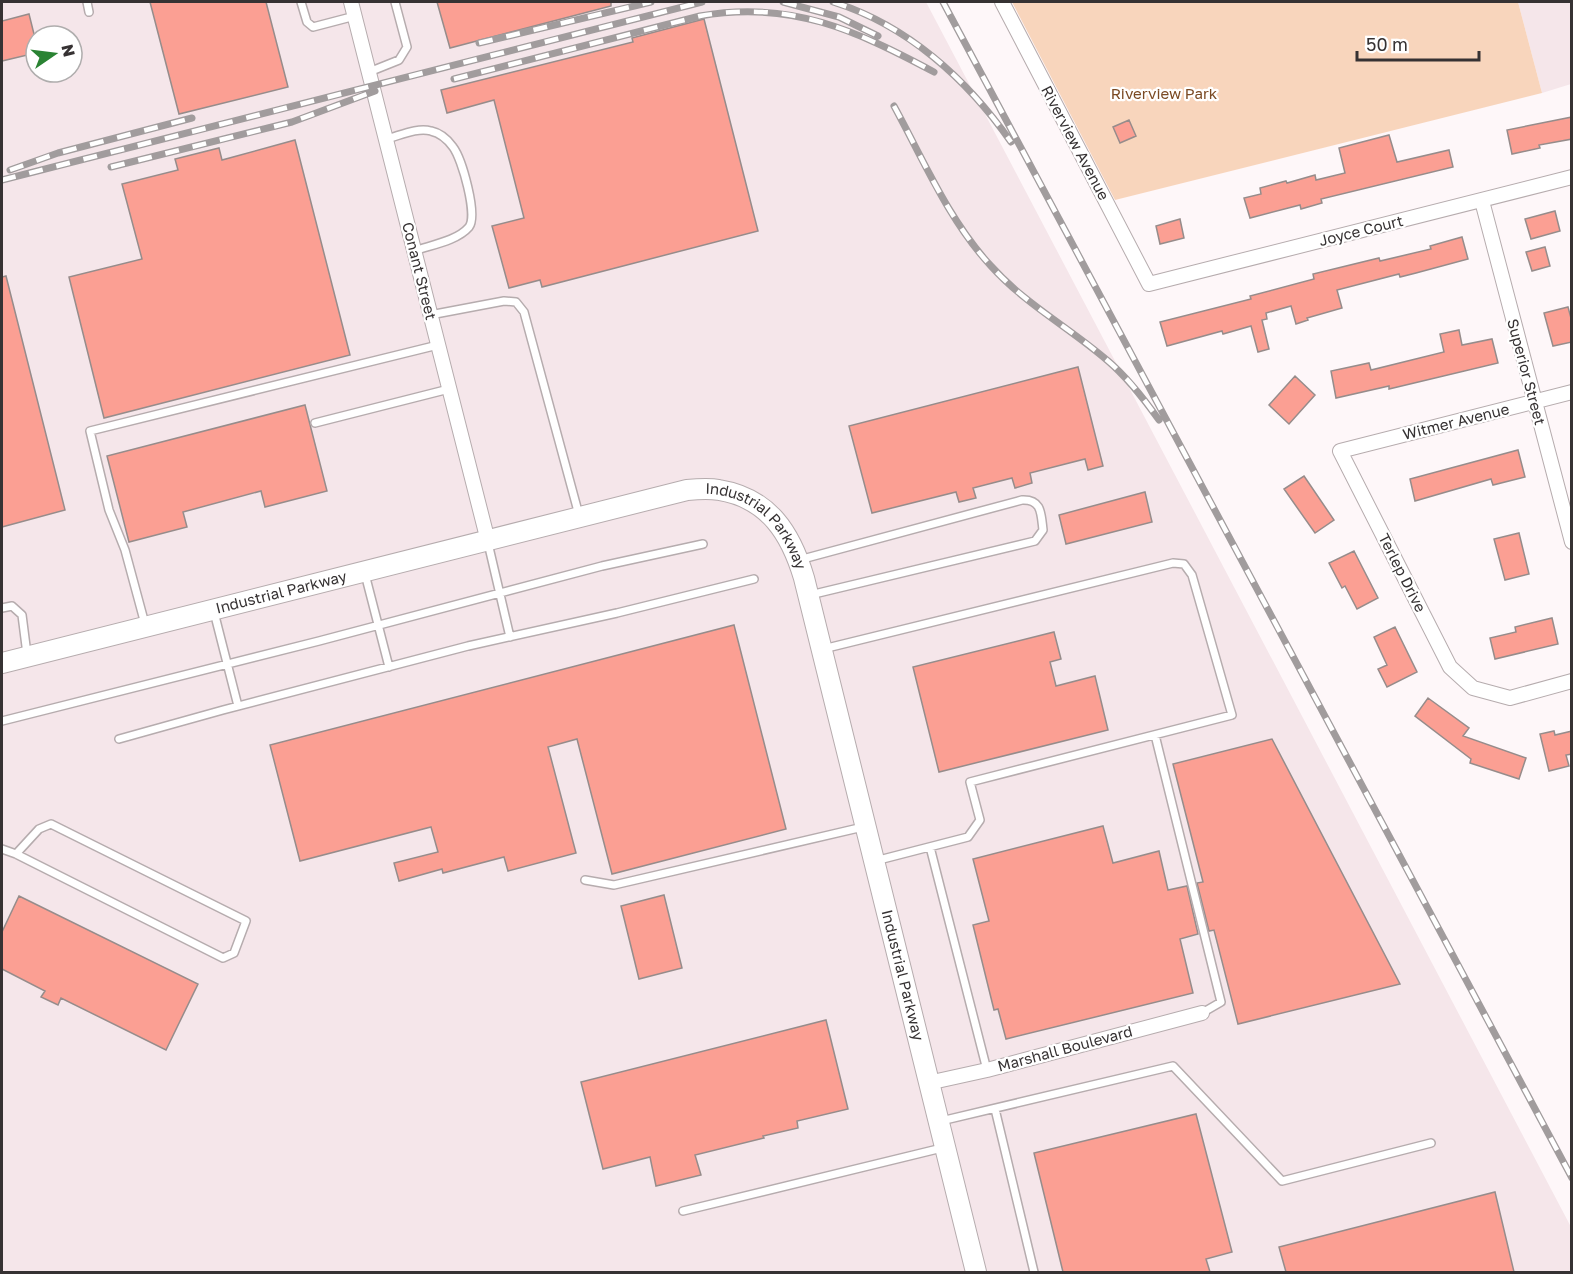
<svg xmlns="http://www.w3.org/2000/svg" width="1573" height="1274" font-family="'Golos Text',sans-serif">
	<style>
		.built { fill: #f5e6ea; fill-rule: evenodd }
		.green { fill: #f8d5bc }
		.building { fill: #fb9f93; stroke: #968c8b; stroke-width: 1.5 }
		.lines { fill: none; stroke-linecap: round; stroke-linejoin: round }
		.lane-casing { stroke: #b6acae; stroke-width: 10 }
		.street-casing { stroke: #b6acae; stroke-width: 16 }
		.secondary-casing { stroke: #b6acae; stroke-width: 22 }
		.lane { stroke: #fff; stroke-width: 7 }
		.street { stroke: #fff; stroke-width: 14 }
		.secondary { stroke: #fff; stroke-width: 20 }
		.rail-casing { stroke: #a19c9d; stroke-width: 7 }
		.rail { stroke: #fff; stroke-width: 4.5; stroke-dasharray: 14; stroke-linecap: butt }
		.labels { text-anchor: middle; stroke-width: 4.5; stroke-linejoin: round; paint-order: stroke }
		.park-label { font-size: 15px; fill: #7b4a23; stroke: #fff }
		.street-label { font-size: 15px; fill: #363233; stroke: #fff }
	</style>
	<rect width="100%" height="100%" fill="#fef7f9"/>
	<path class="built" d="M 2,2 L 926,2 L 1571,1227 L 1571,1272 L 2,1272 ZM 36,36 L 72,36 L 72,72 L 36,72 Z
		M 1518,2 L 1571,2 L 1571,84 L 1542,93 Z"/>
	<path class="green" d="M 1012,2 L 1518,2 L 1542,93 L 1115,200 Z"/>
	<path class="building" d="M 150,2 L 266,2 L 288,87 L 179,114 Z
		M 437,2 L 611,2 L 611,6 L 450,48 Z
		M 29,14 L 36,42 L 36,53 L 2,61 L 2,21 Z
		M 704,19 L 758,231 L 542,287 L 540,280 L 509,288 L 492,226 L 524,218 L 494,100 L 447,113 L 441,90 L 633,42 L 632,38 Z
		M 1572,117 L 1572,139 L 1539,145 L 1540,148 L 1512,154 L 1507,130 Z
		M 1129,120 L 1136,136 L 1120,143 L 1113,127 Z
		M 1389,135 L 1397,162 L 1449,150 L 1453,167 L 1321,199 L 1322,203 L 1301,209 L 1300,205 L 1250,218 L 1244,198 L 1261,194 L 1260,188 L 1286,181 L 1287,183 L 1315,175 L 1316,180 L 1345,173 L 1339,148 Z
		M 295,140 L 350,355 L 104,418 L 69,277 L 142,259 L 122,184 L 178,170 L 175,159 L 219,148 L 222,160 Z
		M 1555,211 L 1560,231 L 1531,239 L 1525,219 Z
		M 1180,219 L 1184,238 L 1160,244 L 1156,226 Z
		M 1462,237 L 1468,259 L 1416,273 L 1400,277 L 1399,274 L 1337,290 L 1342,308 L 1307,318 L 1308,320 L 1296,324 L 1291,306 L 1266,313 L 1267,319 L 1262,320 L 1269,349 L 1258,352 L 1251,326 L 1223,334 L 1222,331 L 1167,346 L 1160,322 L 1251,299 L 1250,296 L 1314,279 L 1313,274 L 1379,258 L 1380,261 L 1431,249 L 1430,246 Z
		M 1545,247 L 1550,266 L 1532,271 L 1526,252 Z
		M 6,276 L 65,510 L 2,527 L 2,277 Z
		M 1568,307 L 1572,322 L 1572,342 L 1553,346 L 1544,313 Z
		M 1459,330 L 1462,345 L 1492,339 L 1498,363 L 1389,389 L 1389,386 L 1336,398 L 1331,371 L 1369,363 L 1371,370 L 1444,352 L 1440,334 Z
		M 1078,367 L 1103,466 L 1088,470 L 1085,459 L 1030,473 L 1032,483 L 1015,488 L 1012,478 L 973,488 L 976,498 L 959,502 L 956,492 L 872,513 L 849,426 Z
		M 1295,376 L 1315,395 L 1289,424 L 1269,405 Z
		M 305,405 L 327,491 L 265,507 L 261,491 L 183,512 L 187,527 L 129,542 L 107,456 Z
		M 1518,450 L 1525,477 L 1493,485 L 1491,479 L 1415,501 L 1410,479 Z
		M 1304,476 L 1334,520 L 1315,533 L 1284,489 Z
		M 1145,492 L 1152,522 L 1066,544 L 1059,515 Z
		M 1519,533 L 1529,574 L 1505,580 L 1494,539 Z
		M 1354,551 L 1378,598 L 1357,609 L 1345,586 L 1342,588 L 1329,563 Z
		M 1552,618 L 1558,644 L 1495,659 L 1490,638 L 1516,632 L 1515,627 Z
		M 734,625 L 786,829 L 612,874 L 577,739 L 548,747 L 576,853 L 508,871 L 504,857 L 443,873 L 442,869 L 399,881 L 394,863 L 438,852 L 431,827 L 300,861 L 270,745 Z
		M 1395,627 L 1417,672 L 1387,687 L 1378,669 L 1387,665 L 1374,637 Z
		M 1054,632 L 1061,659 L 1050,662 L 1056,686 L 1095,676 L 1108,730 L 939,772 L 913,667 Z
		M 1428,698 L 1469,728 L 1463,736 L 1526,758 L 1519,779 L 1470,763 L 1471,759 L 1415,716 Z
		M 1554,731 L 1555,735 L 1572,731 L 1572,754 L 1566,755 L 1569,766 L 1549,771 L 1540,734 Z
		M 1272,739 L 1400,984 L 1238,1024 L 1214,930 L 1209,931 L 1197,883 L 1203,882 L 1173,764 Z
		M 1103,826 L 1113,863 L 1159,851 L 1168,890 L 1187,886 L 1198,934 L 1180,939 L 1193,993 L 1006,1039 L 998,1009 L 994,1010 L 973,925 L 989,921 L 973,859 Z
		M 664,895 L 682,968 L 639,979 L 621,906 Z
		M 19,896 L 198,984 L 166,1050 L 61,998 L 58,1005 L 41,997 L 45,991 L 2,969 L 2,932 Z
		M 826,1020 L 848,1109 L 797,1121 L 798,1128 L 763,1136 L 764,1138 L 695,1155 L 701,1175 L 656,1186 L 650,1157 L 603,1169 L 581,1082 Z
		M 1196,1114 L 1232,1252 L 1206,1259 L 1210,1272 L 1063,1272 L 1034,1153 Z
		M 1495,1192 L 1514,1272 L 1286,1272 L 1279,1247 Z"/>
	<g class="lines">
		<defs>
			<path id="lane" d="M 87,2 L 89,12
				M 301,2 L 307,22 L 313,27 L 355,16
				M 369,72 L 399,60 L 407,47 L 395,2
				M 386,139 C 399,136 417,127 431,131 C 440,133 448,140 453,147 C 462,159 478,215 469,227 C 457,241 431,245 414,251
				M 430,315 L 504,301 L 516,302 L 524,312 L 579,515
				M 315,423 L 449,389
				M 488,543 L 510,637
				M 799,560 L 1022,500 C 1042,499 1041,514 1043,530 L 1035,541 L 810,595
				M 365,574 L 389,667
				M 2,608 L 12,606 L 22,615 L 27,654
				M 214,612 L 238,706
				M 145,624 L 125,550 L 109,510 L 90,431 L 438,345
				M 823,649 L 1173,563 L 1184,564 L 1192,575 L 1232,715 L 970,782 L 980,820 L 968,837 L 875,861
				M 2,721 L 319,641 L 602,566 L 703,544
				M 1155,735 L 1221,1002 L 1202,1013
				M 119,739 L 223,710 L 468,646 L 617,613 L 754,579
				M 930,847 L 987,1070
				M 2,849 L 16,854 L 223,958 L 234,953 L 246,921 L 51,824 L 39,829 L 16,854
				M 585,880 L 614,885 L 863,827
				M 995,1109 L 1034,1272
				M 941,1121 L 1173,1066 L 1282,1181 L 1431,1143
				M 683,1211 L 942,1148"/>
			<path id="street" d="M 351,2 L 488,541
				M 1002,2 L 1149,284 L 1572,177
				M 1482,201 L 1572,542
				M 1572,392 L 1340,451 L 1450,667 L 1473,688 L 1510,698 L 1572,681
				M 928,1083 L 987,1070 L 1202,1013"/>
			<g id="secondary">
				<path id="s1" d="M 2,663 L 687,490 C 697,489 709,488 719,490 C 769,498 791,534 804,578 L 976,1272"/>
			</g>
		</defs>
		<use href="#lane" class="lane-casing"/>
		<use href="#street" class="street-casing"/>
		<use href="#secondary" class="secondary-casing"/>
		<use href="#lane" class="lane"/>
		<use href="#street" class="street"/>
		<use href="#secondary" class="secondary"/>
		<defs>
			<path id="rail" d="M 783,2 L 839,17 L 878,36
				M 833,2 C 907,25 967,79 1011,142
				M 943,2 L 1572,1178
				M 479,43 L 651,2
				M 454,79 L 700,16 C 791,0 855,30 934,72
				M 894,106 C 923,159 949,221 991,266 C 1025,304 1070,328 1108,361 C 1128,378 1144,399 1159,420
				M 111,167 L 292,122 L 375,91
				M 10,170 L 58,153 L 192,118
				M 2,180 L 702,2"/>
		</defs>
		<use href="#rail" class="rail-casing"/>
		<use href="#rail" class="rail"/>
	</g>
	<g class="labels">
		<g class="park-label">
			<text x="1164" y="99">Riverview Park</text>
		</g>
		<g class="street-label">
			<text transform="translate(1075 143) rotate(62)" y="5">Riverview Avenue</text>
			<text transform="translate(1361 231) rotate(-14)" y="5">Joyce Court</text>
			<text transform="translate(419 271) rotate(76)" y="5">Conant Street</text>
			<text transform="translate(1526 372) rotate(75)" y="5">Superior Street</text>
			<text transform="translate(1456 422) rotate(-14)" y="5">Witmer Avenue</text>
			<text dy="5" stroke="none"><textPath href="#s1" startOffset="792">Industrial Parkway</textPath></text>
			<text transform="translate(1402 573) rotate(63)" y="5">Terlep Drive</text>
			<text dy="5" stroke="none"><textPath href="#s1" startOffset="288">Industrial Parkway</textPath></text>
			<text dy="5" stroke="none"><textPath href="#s1" startOffset="1278">Industrial Parkway</textPath></text>
			<text transform="translate(1065 1049) rotate(-15)" y="5">Marshall Boulevard</text>
		</g>
	</g>
	<rect width="1573" height="1274" fill="none" stroke="#363233" stroke-width="6"/>
	<g transform="translate(54 54) rotate(76)"><circle r="28" fill="#ffffff" stroke="#afadad" stroke-width="1.5"/>
	<path d="M0-4.5L10 22L0 15L-10 22Z" fill="#2a8333"/>
	<text y="-9" font-size="16" font-weight="bold" text-anchor="middle" fill="#363233">N</text>
	</g>
	<path d="M1357 51v9h122v-9" fill="none" stroke="#363233" stroke-width="3"/>
	<text x="1366" y="51" font-size="18" fill="#363233" stroke="#ffffff" stroke-width="4.5" paint-order="stroke">50 m</text>
</svg>
